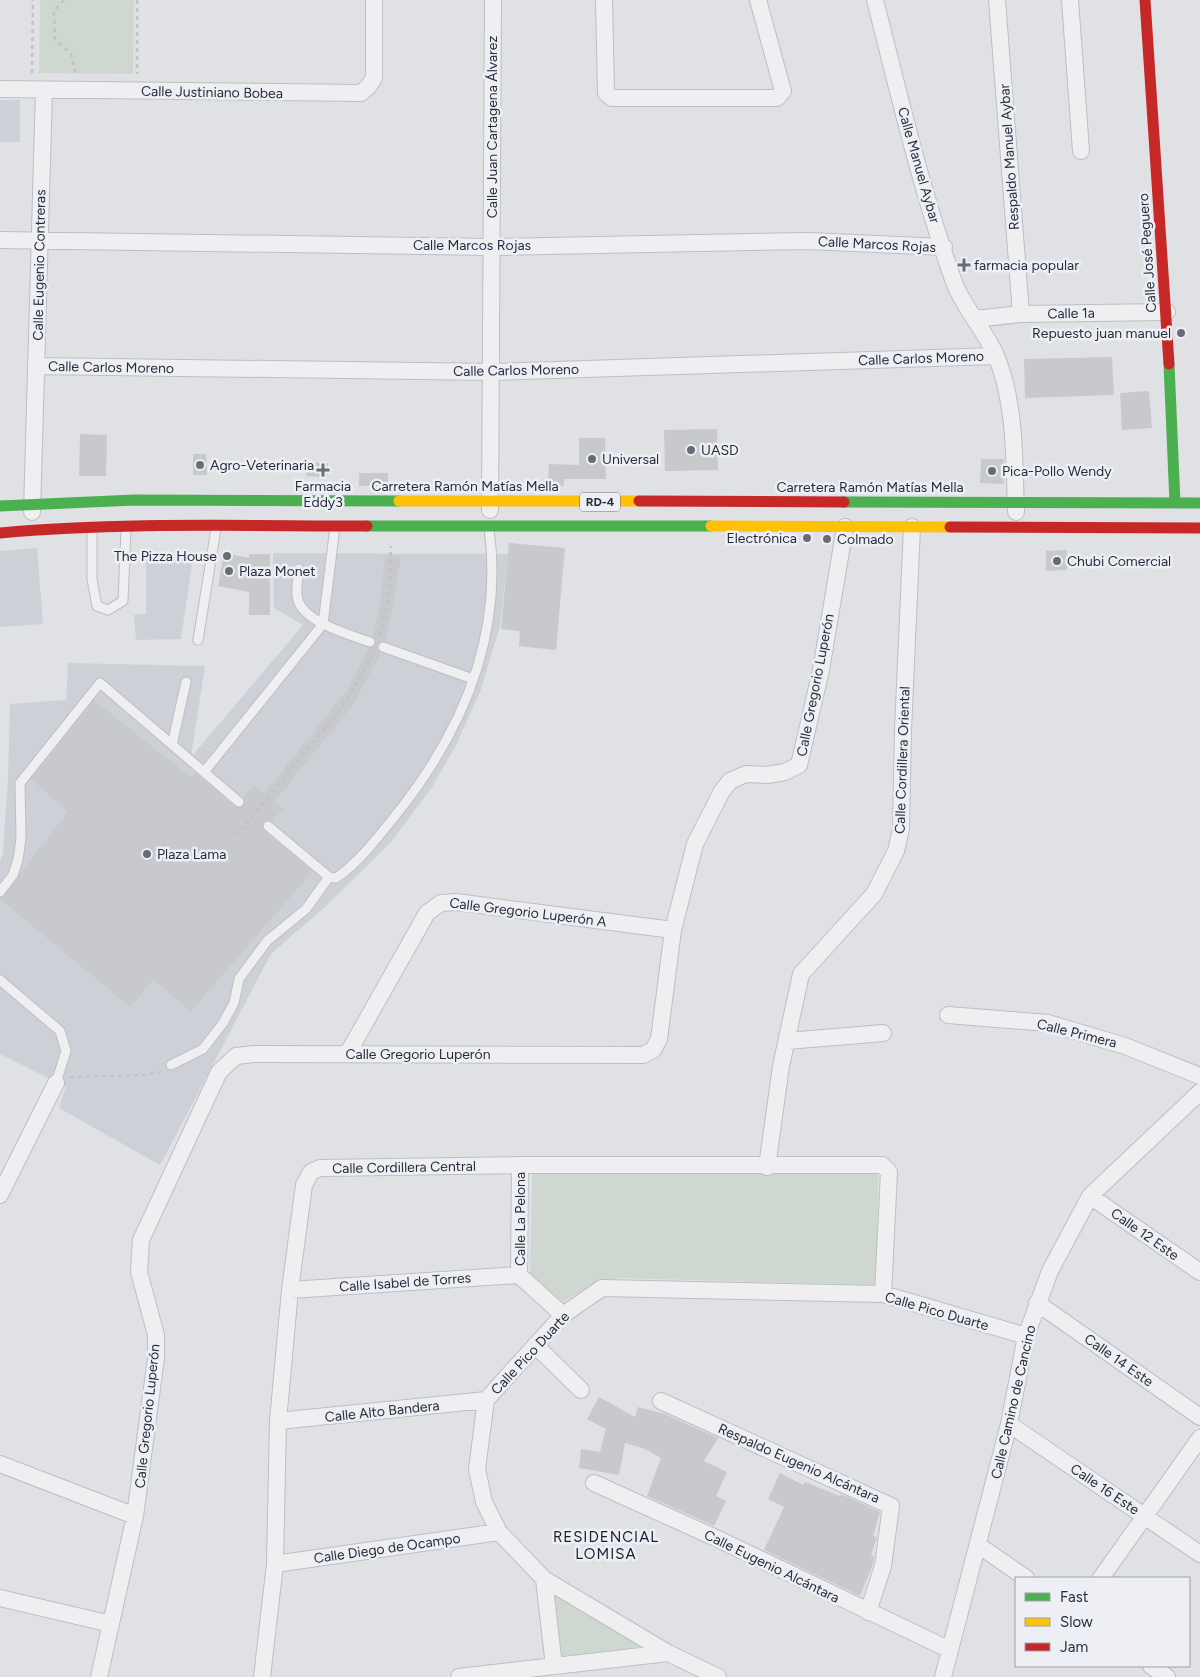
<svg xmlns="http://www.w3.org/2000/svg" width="1200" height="1677" font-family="Figtree,sans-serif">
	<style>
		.built { fill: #ced0d7 }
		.green { fill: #ced8d0 }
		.building { fill: #c8c9cc }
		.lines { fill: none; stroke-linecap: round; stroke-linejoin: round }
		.lane-casing { stroke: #bdbfc2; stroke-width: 11 }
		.street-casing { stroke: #bdbfc2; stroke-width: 18 }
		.path { stroke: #c1c2c7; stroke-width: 2.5; stroke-dasharray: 4 4; stroke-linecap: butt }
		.lane { stroke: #efeff1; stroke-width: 9 }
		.street { stroke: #efeff1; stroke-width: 16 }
		.fast { stroke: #4caf50; stroke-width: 11 }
		.slow { stroke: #ffc107; stroke-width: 11 }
		.jam { stroke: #c62828; stroke-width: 11 }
		.poi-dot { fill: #686c77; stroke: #edeff4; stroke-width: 2 }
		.labels { text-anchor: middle; stroke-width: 5; stroke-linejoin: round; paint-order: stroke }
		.shield { fill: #edeff4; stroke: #636773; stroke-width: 1 }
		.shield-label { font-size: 12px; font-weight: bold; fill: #282d3c }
		.street-label { font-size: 14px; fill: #282d3c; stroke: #edeff4 }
		.poi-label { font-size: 14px; fill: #282d3c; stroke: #edeff4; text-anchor: start }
		.neighbourhood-label { font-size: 15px; letter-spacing: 1px; fill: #1a1e2d; stroke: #edeff4 }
	</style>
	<rect width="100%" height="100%" fill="#dfe1e4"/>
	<path class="built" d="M 0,100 L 20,100 L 20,142 L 0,142 Z
		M 37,548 L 43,624 L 0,627 L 0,551 Z
		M 273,553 L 508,554 L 500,626 L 480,692 L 455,747 L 432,787 L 391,842 L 324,908 L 271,954 L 160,1165 L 59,1108 L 66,1087 L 0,1054 L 0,862 L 3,853 L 8,777 L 10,704 L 66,700 L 68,663 L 205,666 L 191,757 L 303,625 L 274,608 Z
		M 193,557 L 181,639 L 136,640 L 134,615 L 146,614 L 146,558 Z"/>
	<path class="green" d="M 40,0 L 134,0 L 133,74 L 39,73 Z
		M 878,1170 L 877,1285 L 622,1278 L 598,1281 L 563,1302 L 530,1277 L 532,1174 Z
		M 548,1587 L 655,1650 L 555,1658 Z"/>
	<path class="building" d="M 1112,357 L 1114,395 L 1025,398 L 1024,359 Z
		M 1149,391 L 1152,428 L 1122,430 L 1120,393 Z
		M 717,429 L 718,470 L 665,471 L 664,430 Z
		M 80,434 L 107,435 L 106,476 L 79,476 Z
		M 579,438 L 605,438 L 606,479 L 564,479 L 564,486 L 548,485 L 549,464 L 579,465 Z
		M 193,454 L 206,454 L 207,475 L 193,475 Z
		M 981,459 L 1004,459 L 1004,484 L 980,483 Z
		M 307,462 L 328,463 L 327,477 L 306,476 Z
		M 359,473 L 388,473 L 388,486 L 359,486 Z
		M 509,543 L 565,548 L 556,650 L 519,646 L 520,631 L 501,629 Z
		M 1067,550 L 1067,570 L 1046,571 L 1046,551 Z
		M 224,553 L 249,558 L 249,554 L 270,554 L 270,615 L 249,615 L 249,592 L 218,586 Z
		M 385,556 L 400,556 L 400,567 L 398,568 L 394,603 L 385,641 L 379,642 L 377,645 L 380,655 L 352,706 L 274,802 L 283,809 L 272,821 L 266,820 L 262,824 L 264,831 L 313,871 L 191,1011 L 153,980 L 130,1007 L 0,899 L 68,812 L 31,779 L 94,700 L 192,778 L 196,773 L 235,807 L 243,806 L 245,803 L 243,798 L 254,785 L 264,794 L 346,691 L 368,648 L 376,644 L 376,640 L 372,636 L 380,608 Z
		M 599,1397 L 635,1417 L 638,1407 L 665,1414 L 718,1438 L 704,1461 L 727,1472 L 716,1496 L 726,1501 L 714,1526 L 647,1496 L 661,1458 L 645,1449 L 625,1443 L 619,1475 L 579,1468 L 581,1449 L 600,1452 L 606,1429 L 587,1419 Z
		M 780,1473 L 803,1485 L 805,1482 L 840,1496 L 841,1494 L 880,1512 L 873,1536 L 877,1537 L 871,1555 L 874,1557 L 873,1564 L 860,1596 L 764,1550 L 784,1507 L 768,1499 Z"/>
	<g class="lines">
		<defs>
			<path id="lane" d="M 92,531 L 92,579 L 97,606 L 108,610 L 123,601 L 126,530
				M 299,569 C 298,578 295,591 298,600 C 304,622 350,635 370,642
				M 198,640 L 216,529
				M 383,647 L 473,679
				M 172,745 L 186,682
				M 204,772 L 239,802
				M 268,826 L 329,877 L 336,878 C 357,864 375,841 391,821 C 460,737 504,638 489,528
				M 0,892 L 13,875 L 18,860 L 21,838 L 20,783 L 100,683 L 204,772 L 323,624 L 335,527
				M 0,980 L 60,1031 L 66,1051 L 56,1083
				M 171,1065 L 203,1049 L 223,1023 L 234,1003 L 239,979 L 267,941 L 306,909 L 329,877"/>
			<path id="street" d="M 604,0 L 606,93 L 612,98 L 777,98 L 783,91 L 758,0
				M 875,0 C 899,94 921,190 954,282 C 964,309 986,331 997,358 C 1016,406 1014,461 1016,512
				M 997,0 L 1021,314
				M 1070,0 L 1081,151
				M 0,89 L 361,93 L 368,87 L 374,78 L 374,0
				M 0,240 L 491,247 L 808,241 L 944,247
				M 975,319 L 1021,314 L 1167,312
				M 37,366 L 492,372 L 996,356
				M 490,510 L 493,0
				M 32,512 L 44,90
				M 948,1015 L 1048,1023 L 1125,1046 L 1200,1076
				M 787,1041 L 883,1033
				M 348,1053 L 427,913 L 441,903 L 456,902 L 673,930
				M 520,1165 L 519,1275 L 563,1315
				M 767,1167 L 781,1066 L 801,974 L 874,894 L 896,851 L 901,829 L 903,730 L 912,527
				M 0,1195 L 56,1083
				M 1090,1196 L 1200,1272
				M 290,1290 L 519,1275
				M 1037,1303 L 1200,1417
				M 535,1345 L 581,1390
				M 661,1401 L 891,1506 L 883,1566 L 868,1612
				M 278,1421 L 486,1400
				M 1009,1424 L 1200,1554
				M 0,1464 L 135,1516
				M 594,1483 L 718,1539 L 950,1650
				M 978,1545 L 1026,1578
				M 275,1564 L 499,1532
				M 1101,1578 L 1200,1438
				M 544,1579 L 554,1666
				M 0,1598 L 111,1624
				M 1151,1666 L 1167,1677
				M 99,1677 L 135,1516 L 156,1358 L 156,1335 L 139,1272 L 141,1240 L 219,1072 L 236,1056 L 254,1054 L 643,1055 L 653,1050 L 659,1039 L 673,930 L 695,844 L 722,791 L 730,781 L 746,774 L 767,775 L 785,772 L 799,765 L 821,670 L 845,527
				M 262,1677 L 275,1564 L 278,1421 L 290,1290 L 304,1185 L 311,1172 L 320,1168 L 520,1165 L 882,1165 L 889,1172 L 883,1294
				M 459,1677 L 668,1653
				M 718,1677 L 668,1653 L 544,1579 L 499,1532 L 484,1502 L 477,1469 L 486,1400 L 563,1315 L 602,1288 L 883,1294 L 1026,1336
				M 943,1677 L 1009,1424 L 1026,1336 L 1050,1271 L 1090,1196 L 1200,1092"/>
		</defs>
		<use href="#lane" class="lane-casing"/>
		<use href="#street" class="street-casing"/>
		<path class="path" d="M 64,0 L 54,11 L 55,39 L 71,54 L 76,74
			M 137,0 L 137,74
			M 32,73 L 33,0
			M 380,635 L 389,593 L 391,546
			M 236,836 L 343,706 L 373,654
			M 70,1077 L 146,1075 L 161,1072"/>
		<use href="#lane" class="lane"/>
		<use href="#street" class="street"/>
		<path class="fast" d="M 1169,364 L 1175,503
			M 844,502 L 1200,503
			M 0,506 L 135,500 L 399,501
			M 367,526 L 711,526"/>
		<path class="slow" d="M 399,501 L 639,501
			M 711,526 L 950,527"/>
		<path class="jam" d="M 1145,0 L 1169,364
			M 639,501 L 844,502
			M 950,527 L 1200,528
			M 0,533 C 122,522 245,526 367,526"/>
	</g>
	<g class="poi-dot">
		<path d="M961.5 257.5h5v5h5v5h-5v5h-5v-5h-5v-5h5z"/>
		<circle cx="1181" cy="333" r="5"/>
		<circle cx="691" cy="450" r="5"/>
		<circle cx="592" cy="459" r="5"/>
		<circle cx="200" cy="465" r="5"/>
		<path d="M320.5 462.5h5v5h5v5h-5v5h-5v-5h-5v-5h5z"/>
		<circle cx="992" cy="471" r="5"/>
		<circle cx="807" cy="538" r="5"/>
		<circle cx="827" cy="539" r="5"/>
		<circle cx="227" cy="556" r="5"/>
		<circle cx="1057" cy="561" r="5"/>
		<circle cx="229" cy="571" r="5"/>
		<circle cx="147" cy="854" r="5"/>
	</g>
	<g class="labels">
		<rect class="shield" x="580" y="492.5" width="40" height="19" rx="4"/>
		<g class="shield-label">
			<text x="600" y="506">RD-4</text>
		</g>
		<g class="street-label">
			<text transform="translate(212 92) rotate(1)" y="5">Calle Justiniano Bobea</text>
			<text transform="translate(492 127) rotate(-90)" y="5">Calle Juan Cartagena Álvarez</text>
			<text transform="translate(1009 157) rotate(-94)" y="5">Respaldo Manuel Aybar</text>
			<text transform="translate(919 165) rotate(74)" y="5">Calle Manuel Aybar</text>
			<text transform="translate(877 244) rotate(3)" y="5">Calle Marcos Rojas</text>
			<text x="472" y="250">Calle Marcos Rojas</text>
			<text transform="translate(1147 253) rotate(-94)" y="5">Calle José Peguero</text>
			<text transform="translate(39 265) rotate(-89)" y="5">Calle Eugenio Contreras</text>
			<text transform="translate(1071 313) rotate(-1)" y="5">Calle 1a</text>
			<text transform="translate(921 358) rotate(-2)" y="5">Calle Carlos Moreno</text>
			<text transform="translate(111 367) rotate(1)" y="5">Calle Carlos Moreno</text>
			<text transform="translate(516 370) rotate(-1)" y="5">Calle Carlos Moreno</text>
			<text x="465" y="491">Carretera Ramón Matías Mella</text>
			<text x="870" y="492">Carretera Ramón Matías Mella</text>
			<text transform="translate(815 685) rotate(-79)" y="5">Calle Gregorio Luperón</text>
			<text transform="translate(902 760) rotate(-88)" y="5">Calle Cordillera Oriental</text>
			<text transform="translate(528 912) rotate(7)" y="5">Calle Gregorio Luperón A</text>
			<text transform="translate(1077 1033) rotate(14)" y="5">Calle Primera</text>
			<text x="418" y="1059">Calle Gregorio Luperón</text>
			<text transform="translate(404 1167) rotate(-1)" y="5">Calle Cordillera Central</text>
			<text transform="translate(520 1219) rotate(-90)" y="5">Calle La Pelona</text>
			<text transform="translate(1145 1234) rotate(35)" y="5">Calle 12 Este</text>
			<text transform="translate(405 1282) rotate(-4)" y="5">Calle Isabel de Torres</text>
			<text transform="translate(937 1311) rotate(16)" y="5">Calle Pico Duarte</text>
			<text transform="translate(530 1353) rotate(-47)" y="5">Calle Pico Duarte</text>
			<text transform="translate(1119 1360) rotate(35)" y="5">Calle 14 Este</text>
			<text transform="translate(1013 1402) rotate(-77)" y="5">Calle Camino de Cancino</text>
			<text transform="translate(382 1411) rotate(-6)" y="5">Calle Alto Bandera</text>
			<text transform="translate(147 1416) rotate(-84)" y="5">Calle Gregorio Luperón</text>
			<text transform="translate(799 1463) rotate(24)" y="5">Respaldo Eugenio Alcántara</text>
			<text transform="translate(1105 1489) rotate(34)" y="5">Calle 16 Este</text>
			<text transform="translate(387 1548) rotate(-8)" y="5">Calle Diego de Ocampo</text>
			<text transform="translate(772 1566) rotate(26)" y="5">Calle Eugenio Alcántara</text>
		</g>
		<g class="poi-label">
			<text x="974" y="270">farmacia popular</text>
			<text x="1171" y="338" text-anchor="end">Repuesto juan manuel</text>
			<text x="701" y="455">UASD</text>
			<text x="602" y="464">Universal</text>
			<text x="210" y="470">Agro-Veterinaria</text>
			<text x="1002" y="476">Pica-Pollo Wendy</text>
			<text x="323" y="491" text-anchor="middle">Farmacia<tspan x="323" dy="16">Eddy3</tspan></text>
			<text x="797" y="543" text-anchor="end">Electrónica</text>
			<text x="837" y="544">Colmado</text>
			<text x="217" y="561" text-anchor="end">The Pizza House</text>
			<text x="1067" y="566">Chubi Comercial</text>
			<text x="239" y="576">Plaza Monet</text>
			<text x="157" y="859">Plaza Lama</text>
		</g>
		<g class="neighbourhood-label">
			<text x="606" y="1542">RESIDENCIAL<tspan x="606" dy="17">LOMISA</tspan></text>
		</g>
	</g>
	<rect x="1015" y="1577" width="175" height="90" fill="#edeff4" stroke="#9ea1aa"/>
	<rect x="1025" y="1593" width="25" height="8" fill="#4caf50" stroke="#9ea1aa"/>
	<text x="1060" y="1602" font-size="15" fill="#282d3c">Fast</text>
	<rect x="1025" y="1618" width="25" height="8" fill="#ffc107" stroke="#9ea1aa"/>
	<text x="1060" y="1627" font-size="15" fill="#282d3c">Slow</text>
	<rect x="1025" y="1643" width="25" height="8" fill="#c62828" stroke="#9ea1aa"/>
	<text x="1060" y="1652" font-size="15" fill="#282d3c">Jam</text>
</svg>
